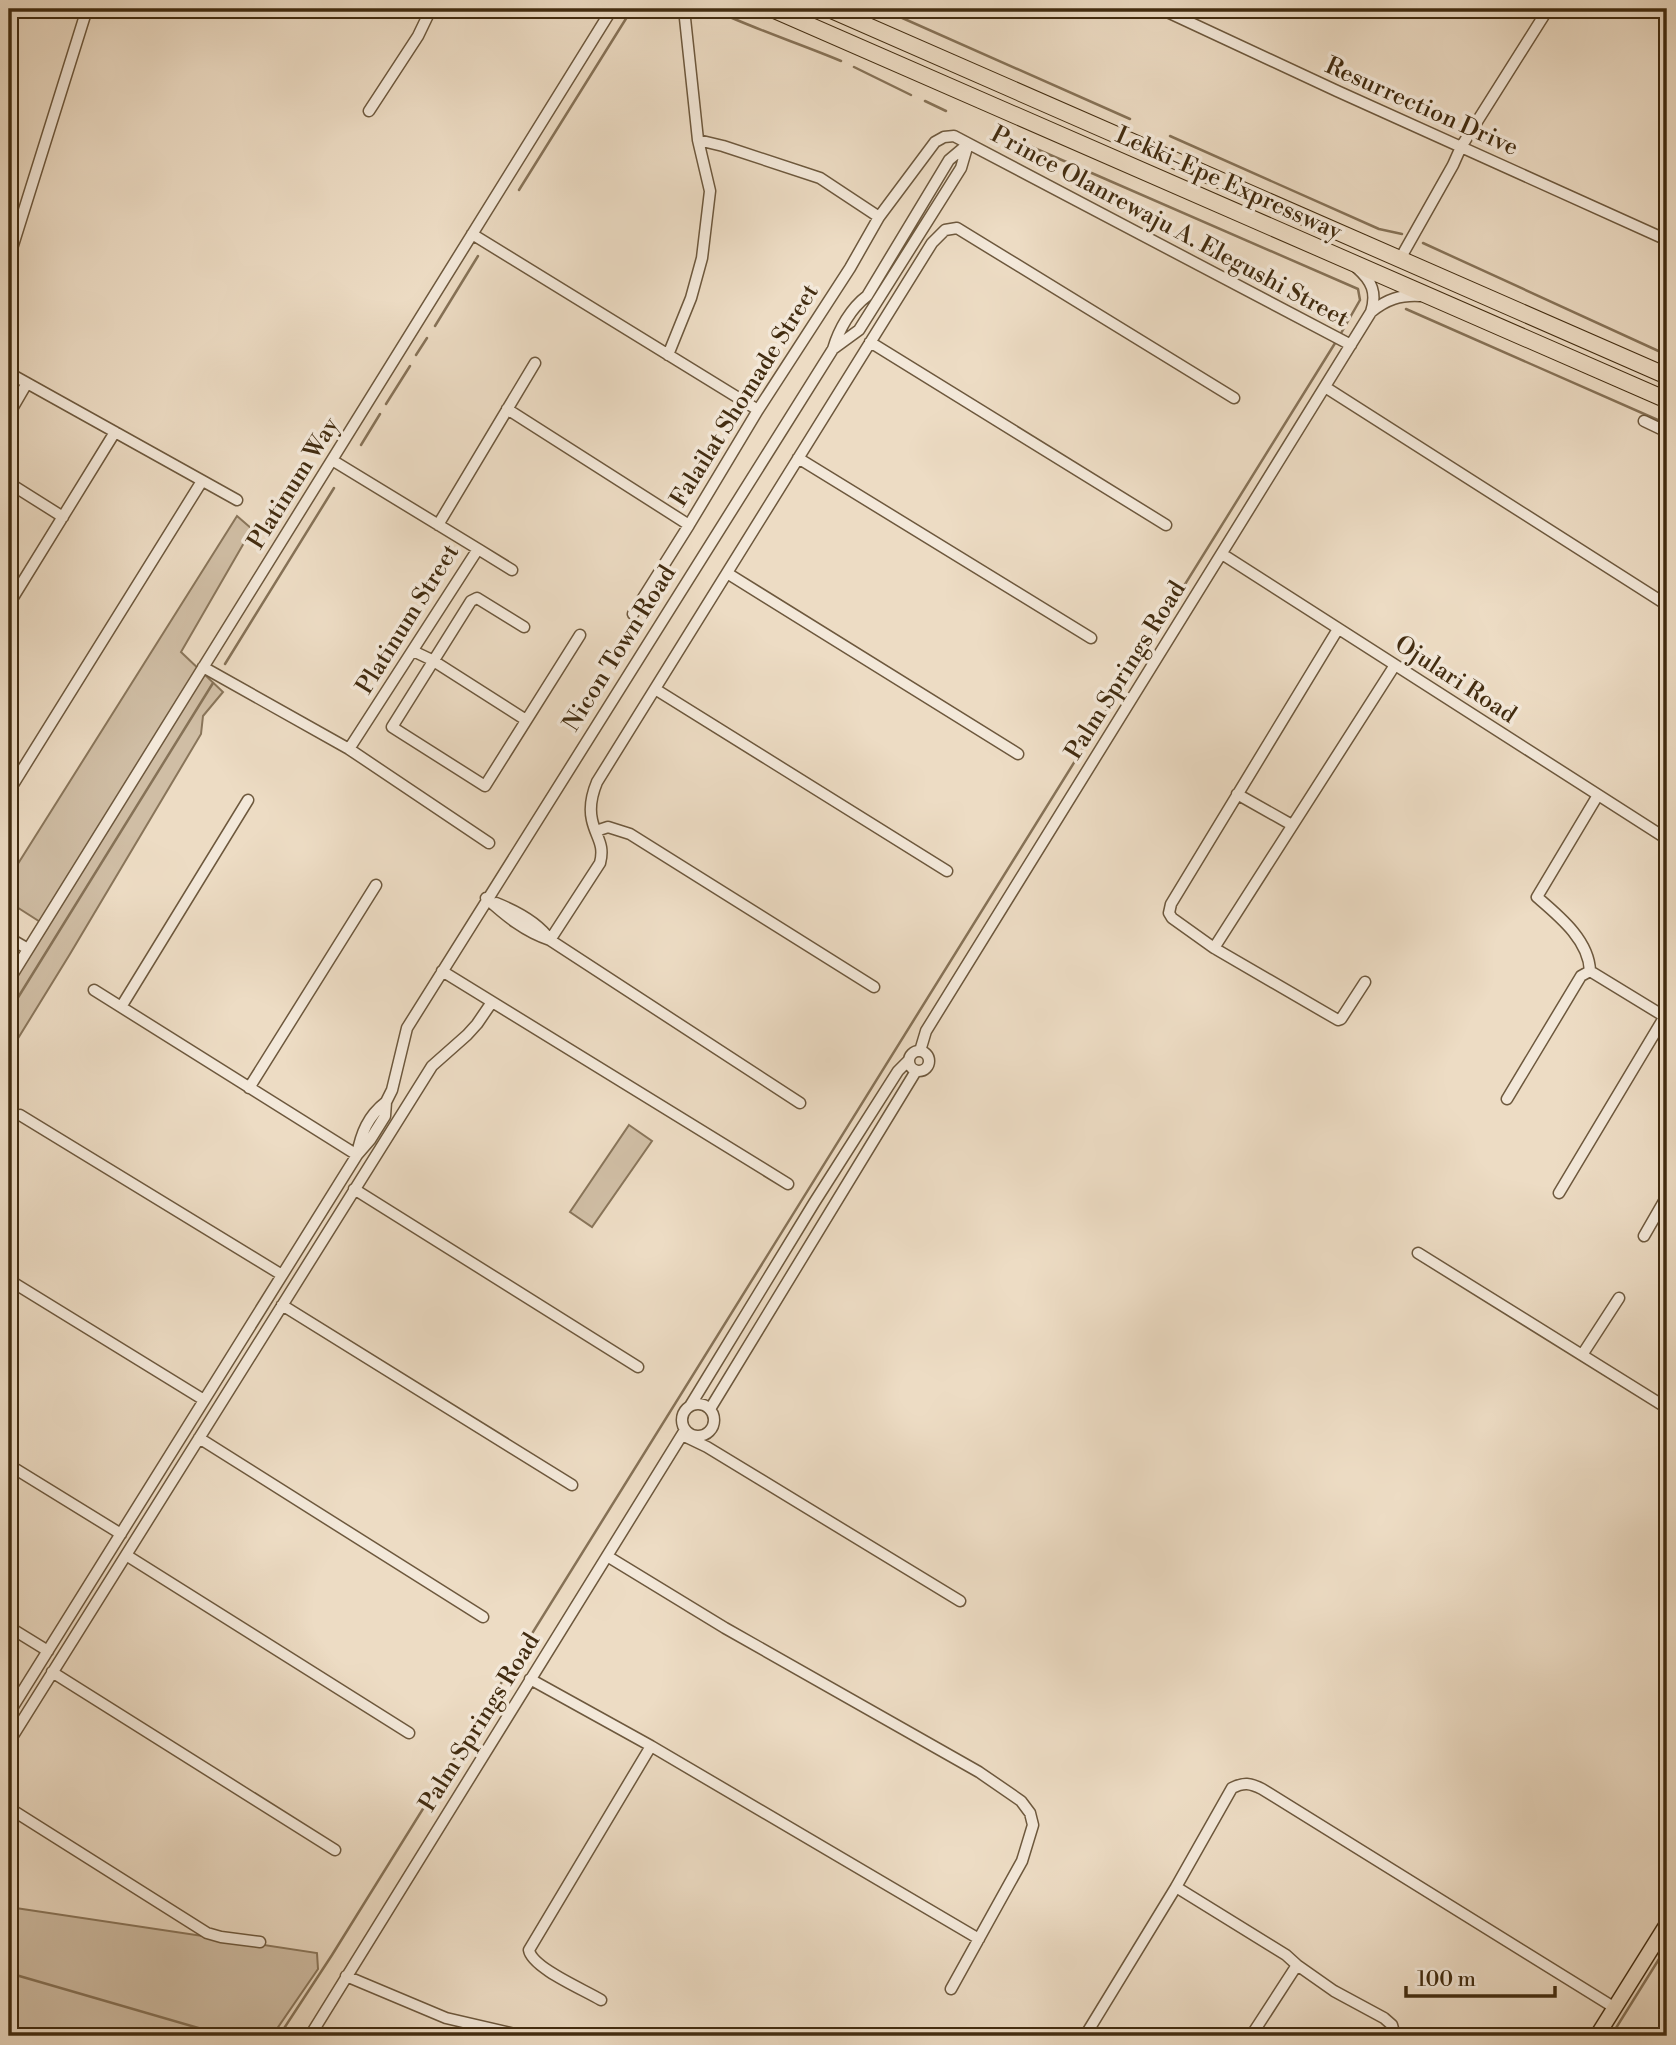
<svg xmlns="http://www.w3.org/2000/svg" width="1676" height="2045" font-family="'Libre Bodoni',serif">
	<style>
		.grass { fill: #d0bea5; stroke: #89755a; stroke-width: 2 }
		.lines { fill: none; stroke-linecap: round; stroke-linejoin: round }
		.stream { stroke: #867257; stroke-width: 2.5 }
		.minor-casing { stroke: #6d583d; stroke-width: 13 }
		.major-casing { stroke: #422c10; stroke-width: 17 }
		.highway-casing { stroke: #422c10; stroke-width: 18 }
		.minor { stroke: #f3e8d9; stroke-width: 10 }
		.major { stroke: #eddcc4; stroke-width: 14 }
		.highway { stroke: #eddcc4; stroke-width: 16 }
		.labels { text-anchor: middle; stroke-width: 7; stroke-linejoin: round; paint-order: stroke }
		.street-label { font-size: 24px; fill: #422c10; stroke: #f3e8d9 }
	</style>
	<rect width="100%" height="100%" fill="#eddcc4"/>
	<filter id="stains"><feTurbulence type="fractalNoise" baseFrequency=".00286" numOctaves="4"/><feColorMatrix values="0 0 0 0 .2 0 0 0 0 .09 0 0 0 0 .02 0 0 0 .5 -.17"/></filter>
	<radialGradient id="worn" r=".72"><stop offset=".6" stop-color="#630" stop-opacity="0"/><stop offset="1" stop-color="#630" stop-opacity=".3"/></radialGradient>
	<path class="grass" d="M 237,516 L 252,529 L 181,652 L 223,692 L 203,716 L 201,734 L 70,954 L 9,1053 L 9,986 L 48,927 L 9,902 L 9,878 Z
		M 629,1125 L 652,1141 L 592,1227 L 570,1212 Z
		M 9,1907 L 317,1953 L 318,1969 L 272,2036 L 9,2036 Z"/>
	<g class="lines">
		<path class="stream" d="M 712,9 C 754,29 798,43 841,61
			M 882,9 L 1130,119
			M 854,67 L 911,95
			M 925,101 L 946,111
			M 1170,136 L 1379,229 L 1402,234
			M 1032,147 L 1358,289 L 1360,300 L 1340,335
			M 519,190 L 632,9
			M 1423,243 L 1665,354
			M 1406,309 L 1667,424
			M 435,326 L 478,256
			M 416,355 L 427,338
			M 386,404 L 410,366
			M 361,445 L 380,414
			M 225,664 L 334,488
			M 9,1012 L 213,683
			M 9,1973 L 226,2036
			M 279,2036 L 332,1955 L 1337,340
			M 1611,2036 L 1664,1951"/>
		<defs>
			<path id="minor" d="M 1161,9 L 1337,91 L 1667,240
				M 369,111 L 418,36 L 431,9
				M 698,140 L 723,146 L 820,178 L 879,217
				M 472,234 L 758,410
				M 9,258 L 87,9
				M 1400,259 L 1453,165 L 1461,147 L 1548,9
				M 1371,312 C 1387,299 1400,295 1420,296
				M 870,342 L 1166,525
				M 833,349 L 859,330 L 961,168 L 968,144
				M 668,355 L 691,298 L 702,258 L 710,191 L 698,140 L 684,9
				M 9,373 L 237,500
				M 1325,387 L 1667,605
				M 507,409 L 689,525 L 758,410 L 850,268 L 879,217 L 935,142 L 944,137 L 954,136 L 1351,345
				M 9,414 L 27,383
				M 1644,421 L 1667,432
				M 798,458 L 1091,638
				M 332,460 L 478,549 L 349,749
				M 9,483 L 63,517
				M 438,525 L 535,363
				M 478,549 L 512,570
				M 1222,554 L 1667,839
				M 727,573 L 1018,754
				M 9,604 L 115,432
				M 633,614 L 689,525
				M 524,627 L 477,598 L 471,601 L 392,727 L 485,786 L 580,635
				M 413,651 L 432,660 L 526,720
				M 203,667 L 349,749 L 489,843
				M 655,689 L 947,871
				M 9,791 L 202,481
				M 1237,794 L 1292,825
				M 1598,795 L 1537,897 C 1559,916 1589,940 1590,971 L 1667,1018
				M 596,831 L 608,827 L 630,834 L 874,987
				M 486,898 C 506,916 525,932 550,940 L 800,1103
				M 496,903 C 516,911 538,922 550,940
				M 9,938 L 28,949
				M 550,940 L 600,863 C 605,844 596,838 592,820 C 589,807 592,794 597,782 L 932,243 L 945,230 L 957,228 L 1234,398
				M 1214,948 L 1172,918 L 1169,913 L 1171,904 L 1338,629
				M 442,971 L 788,1184
				M 9,980 L 612,9
				M 1365,982 L 1341,1019 L 1338,1020 L 1214,948 L 1395,665
				M 94,990 L 357,1155
				M 121,1007 L 248,800
				M 920,1051 L 926,1031 L 1371,312 C 1377,293 1372,281 1357,268
				M909 1061a10 10 0 1 1 20 0a10 10 0 1 1-20 0Z
				M 249,1088 L 376,885
				M 1507,1099 L 1581,976 L 1590,971
				M 20,1115 L 282,1275
				M 357,1155 C 361,1133 368,1116 386,1102
				M 354,1189 L 638,1367
				M 1559,1193 L 1665,1016
				M 1644,1236 L 1667,1196
				M 1418,1253 L 1667,1408
				M 9,1280 L 204,1400
				M 282,1305 L 572,1485
				M 1582,1355 L 1619,1298
				M682 1420a16 16 0 1 1 32 0a16 16 0 1 1-32 0Z
				M 690,1406 L 814,1203 L 898,1071 L 909,1060
				M 710,1409 L 916,1071
				M 682,1435 L 707,1447 L 960,1601
				M 199,1438 L 483,1617
				M 9,1465 L 121,1534
				M 126,1555 L 409,1733
				M 607,1556 L 725,1628 L 979,1772 L 1021,1801 L 1030,1813 L 1033,1825 L 1022,1861 L 951,1989
				M 9,1627 L 48,1651
				M 52,1672 L 335,1850
				M 530,1679 L 651,1746 L 979,1939
				M 9,1713 L 357,1155 L 370,1140 L 385,1116 L 386,1102 L 392,1090 L 407,1028 L 833,349 C 839,329 851,308 867,296 L 949,160 L 968,144
				M 9,1742 L 432,1066 L 467,1035 L 477,1024 L 492,1002
				M 9,1808 L 207,1933 L 221,1937 L 260,1942
				M 1176,1887 L 1286,1955 L 1297,1965 L 1251,2036
				M 1657,1941 L 1667,1949
				M 1297,1965 L 1334,1991 L 1384,2018 L 1392,2025 L 1395,2036
				M 346,1976 L 446,2018 L 523,2036
				M 601,2000 C 585,1990 532,1968 529,1950 L 651,1746
				M 310,2036 L 685,1430
				M 1085,2036 L 1176,1887 L 1232,1788 C 1244,1782 1250,1783 1262,1789 L 1615,2008"/>
			<path id="major" d="M 1597,2036 L 1667,1924"/>
			<path id="highway" d="M 772,9 L 1667,400
				M 829,9 L 1667,376"/>
		</defs>
		<use href="#minor" class="minor-casing"/>
		<use href="#major" class="major-casing"/>
		<use href="#highway" class="highway-casing"/>
		<use href="#minor" class="minor"/>
		<use href="#major" class="major"/>
		<use href="#highway" class="highway"/>
	</g>
	<g class="labels">
		<g class="street-label">
			<text transform="translate(1422 106) rotate(24)" y="8">Resurrection Drive</text>
			<text transform="translate(1229 183) rotate(24)" y="8">Lekki-Epe Expressway</text>
			<text transform="translate(1170 226) rotate(28)" y="8">Prince Olanrewaju A. Elegushi Street</text>
			<text transform="translate(744 395) rotate(-58)" y="8">Falailat Shomade Street</text>
			<text transform="translate(293 483) rotate(-58)" y="8">Platinum Way</text>
			<text transform="translate(407 619) rotate(-58)" y="8">Platinum Street</text>
			<text transform="translate(619 648) rotate(-58)" y="8">Nicon Town Road</text>
			<text transform="translate(1125 670) rotate(-58)" y="8">Palm Springs Road</text>
			<text transform="translate(1456 679) rotate(33)" y="8">Ojulari Road</text>
			<text transform="translate(479 1722) rotate(-58)" y="8">Palm Springs Road</text>
		</g>
	</g>
	<rect width="1676" height="2045" fill="none" stroke="#eddcc4" stroke-width="35"/>
	<rect x="10" y="10" width="1655" height="2024" fill="none" stroke="#422c10" stroke-width="3.5"/>
	<rect x="18" y="18" width="1641" height="2010" fill="none" stroke="#422c10" stroke-width="2"/>
	<path d="M1406 1986v10h149v-10" fill="none" stroke="#422c10" stroke-width="3.5"/>
	<text x="1417" y="1986" font-size="21" fill="#422c10" stroke="#f3e8d9" stroke-width="5" paint-order="stroke">100 m</text>
	<rect width="100%" height="100%" filter="url(#stains)"/>
	<rect width="100%" height="100%" fill="url(#worn)"/>
</svg>
